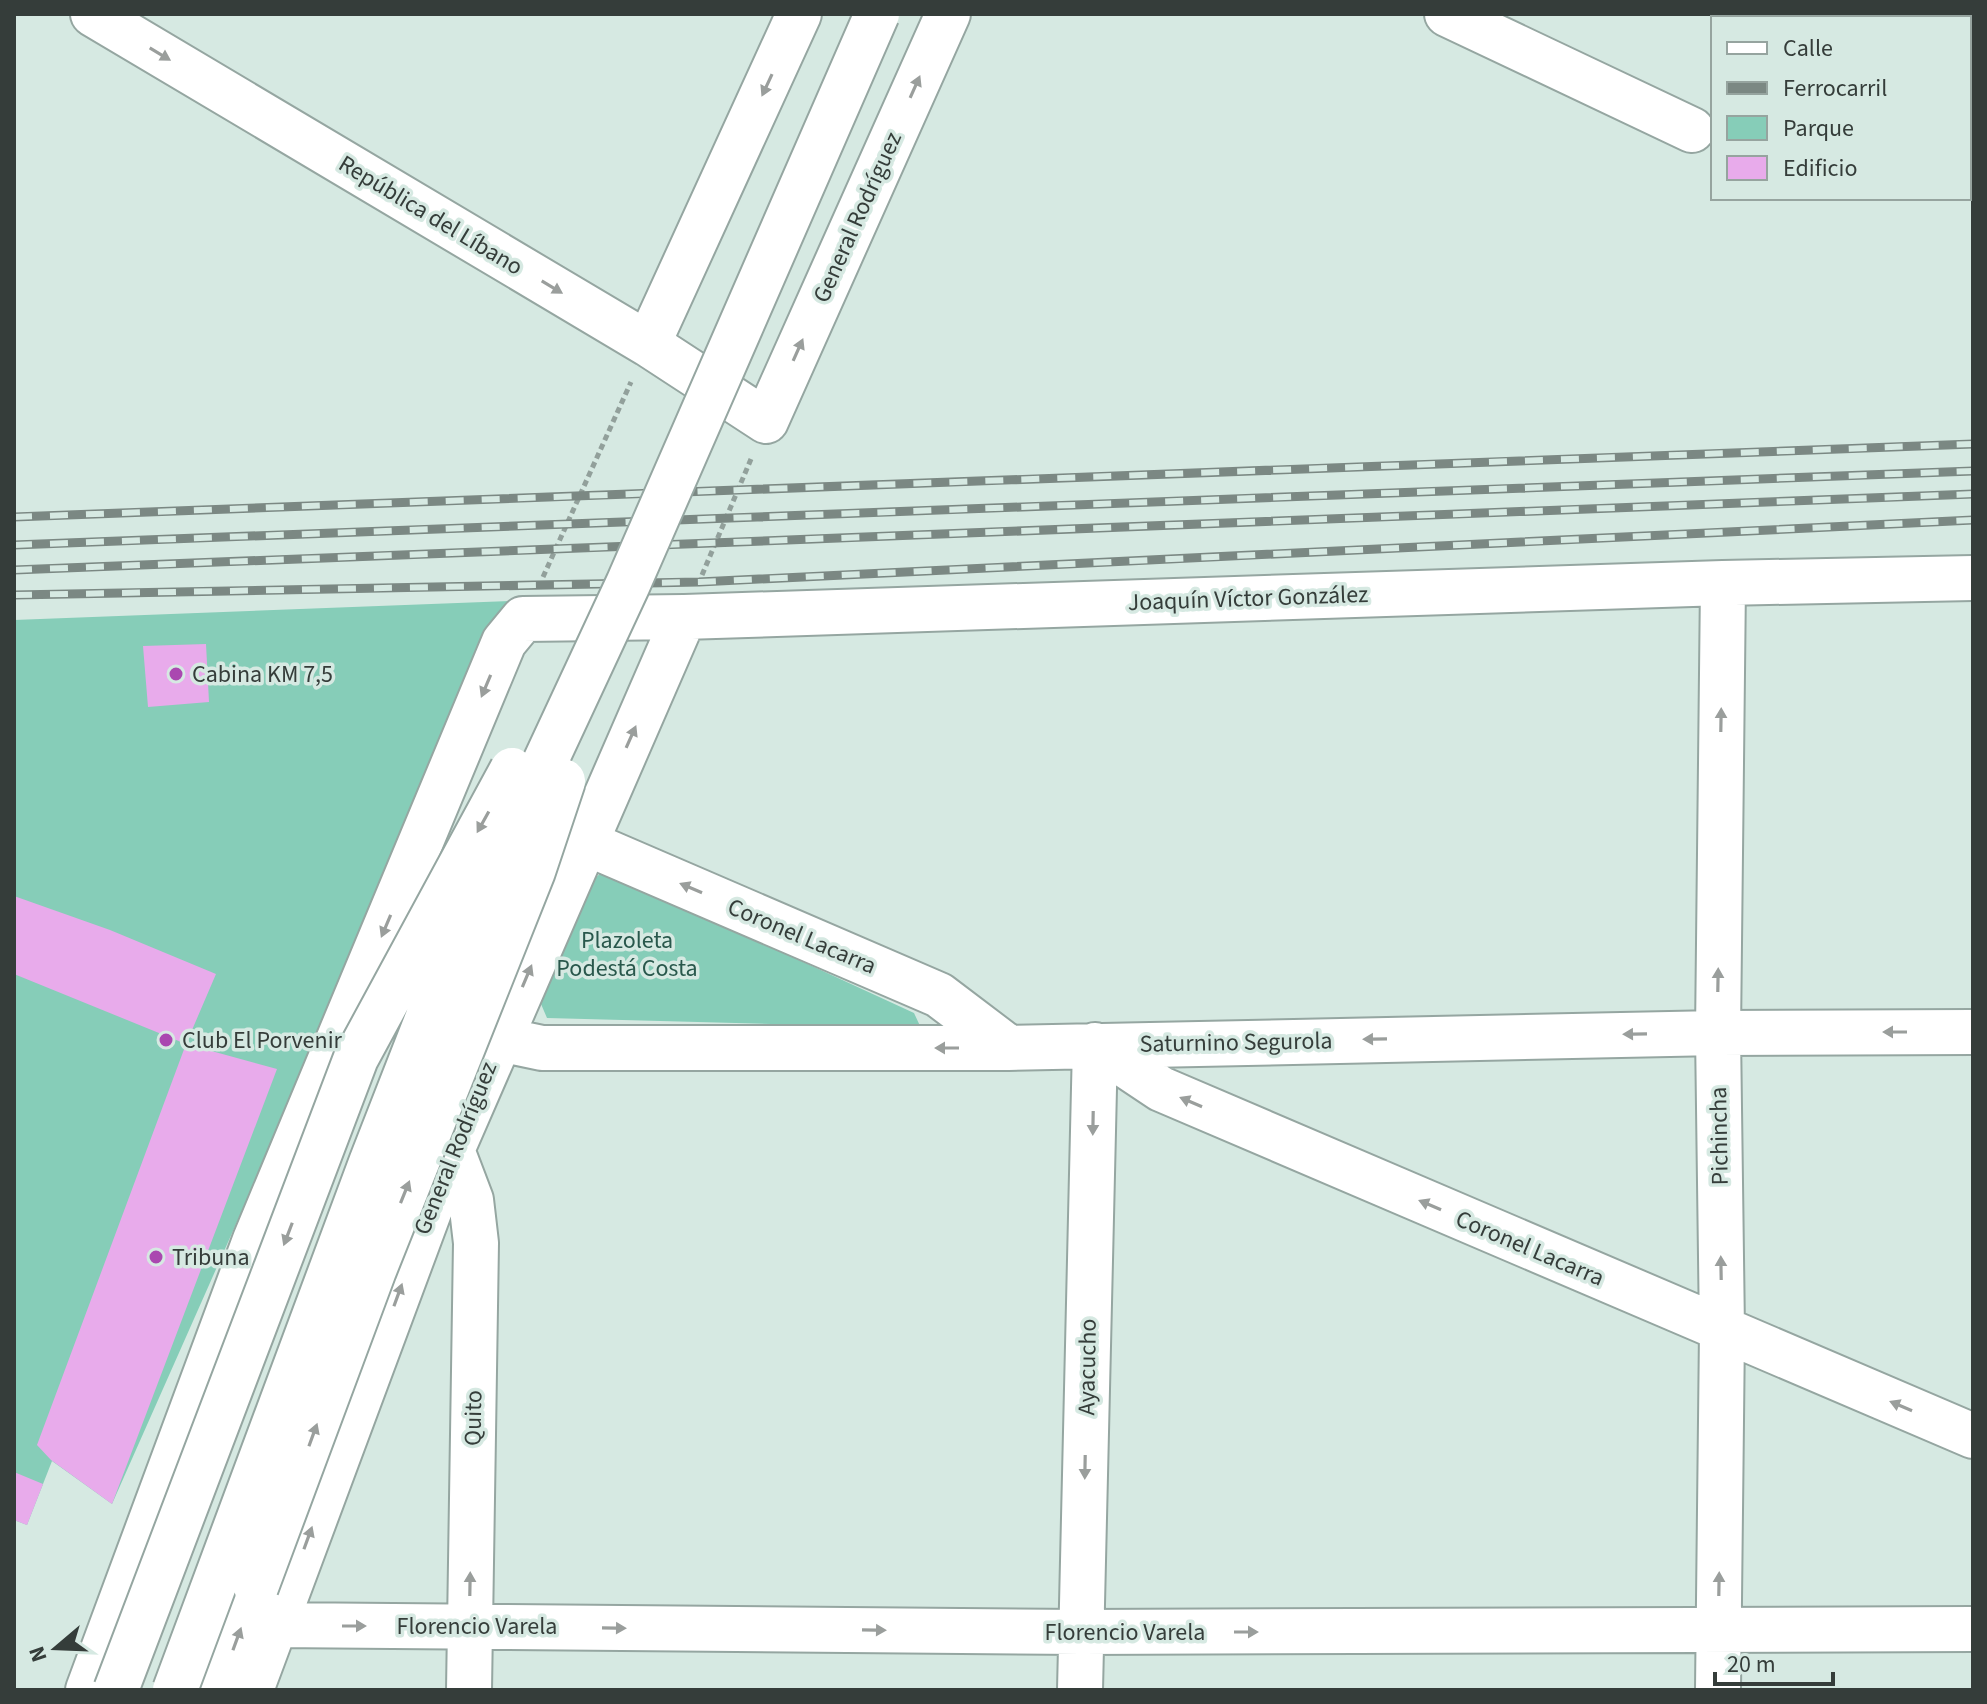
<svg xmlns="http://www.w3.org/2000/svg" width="1987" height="1704" font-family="'Source Sans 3',sans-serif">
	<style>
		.green { fill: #86cdb8 }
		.building { fill: #e8abeb }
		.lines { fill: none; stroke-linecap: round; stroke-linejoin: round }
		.minor-casing { stroke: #95a6a1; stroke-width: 48 }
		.secondary-casing { stroke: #95a6a1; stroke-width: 48 }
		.path { stroke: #92a09b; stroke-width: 5; stroke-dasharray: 6 4; stroke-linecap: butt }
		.minor { stroke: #fff; stroke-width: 44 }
		.secondary { stroke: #fff; stroke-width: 44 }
		.rail-casing { stroke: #7b8883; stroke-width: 9 }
		.rail { stroke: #d6e9e2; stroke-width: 6; stroke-dasharray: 18; stroke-linecap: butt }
		.secondary-bridge-casing { stroke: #95a6a1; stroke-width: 48; stroke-linecap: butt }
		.secondary-bridge { stroke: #fff; stroke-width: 44 }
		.oneway { fill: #9a9e9c }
		.poi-dot { fill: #aa48b0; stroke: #d6e9e2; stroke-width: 3 }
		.labels { text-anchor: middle; stroke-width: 7; stroke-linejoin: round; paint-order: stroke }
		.street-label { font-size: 24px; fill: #353d3a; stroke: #d6e9e2 }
		.poi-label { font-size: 24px; fill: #353d3a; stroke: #d6e9e2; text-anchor: start }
		.park-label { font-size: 24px; fill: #29584c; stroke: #d6e9e2 }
	</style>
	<rect width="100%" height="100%" fill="#d6e9e2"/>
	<path class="green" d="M 512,601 L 112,1504 L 52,1461 L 27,1525 L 14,1520 L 14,620 Z
		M 604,870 L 914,1013 L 921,1028 L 547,1018 L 538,997 L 580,892 Z"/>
	<path class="building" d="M 206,644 L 209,702 L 148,707 L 143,646 Z
		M 14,896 L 110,930 L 216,974 L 186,1044 L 14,974 Z
		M 186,1044 L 277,1069 L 112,1504 L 51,1460 L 37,1445 Z
		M 14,1472 L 43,1484 L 27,1525 L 14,1520 Z"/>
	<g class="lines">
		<defs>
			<path id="minor" d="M 93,14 L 648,344 L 766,421 L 948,14
				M 1447,14 L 1692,130
				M 648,344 L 799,14
				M 584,842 L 939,995 L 1009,1048
				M 499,1039 L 542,1048 L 1009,1048 L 1718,1033 L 1973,1032
				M 1095,1045 L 1161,1089 L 1973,1436
				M 452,1150 L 471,1200 L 476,1243 L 469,1690
				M 276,1625 L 1081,1632 L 1973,1629
				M 88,1690 L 255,1240 L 504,642 L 523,619 L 684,617 L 1723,583 L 1973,578
				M 251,1690 L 452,1150 L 684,617
				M 1080,1690 L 1095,1045
				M 1718,1690 L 1722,1331 L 1718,1033 L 1723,583"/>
			<path id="secondary" d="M 218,1690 L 256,1587"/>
		</defs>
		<use href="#minor" class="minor-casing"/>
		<use href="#secondary" class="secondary-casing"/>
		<path class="path" d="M 702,575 L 751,459
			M 543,577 L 631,382"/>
		<use href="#minor" class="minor"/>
		<use href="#secondary" class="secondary"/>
		<defs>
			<path id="rail" d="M 14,517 L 1973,444
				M 14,545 L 1973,471
				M 14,570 L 1973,494
				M 14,595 L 699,582 L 1973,520"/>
		</defs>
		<use href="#rail" class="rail-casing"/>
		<use href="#rail" class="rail"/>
		<defs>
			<path id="secondary-bridge" d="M 256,1587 L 374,1270 L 533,871 L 563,781
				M 116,1690 L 356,1058 L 512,770
				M 175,1690 L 371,1163 L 437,994 L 628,584 L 877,14"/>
		</defs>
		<use href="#secondary-bridge" class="secondary-bridge-casing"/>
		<use href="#secondary-bridge" class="secondary-bridge"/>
	</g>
	<defs><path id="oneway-solid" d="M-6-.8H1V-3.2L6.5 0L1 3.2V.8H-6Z" transform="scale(2)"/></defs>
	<g class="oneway">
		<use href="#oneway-solid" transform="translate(160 54) rotate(31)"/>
		<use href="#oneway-solid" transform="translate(767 85) rotate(115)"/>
		<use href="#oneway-solid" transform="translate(915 87) rotate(-66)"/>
		<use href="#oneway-solid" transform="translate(552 287) rotate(31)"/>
		<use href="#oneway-solid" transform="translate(798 350) rotate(-66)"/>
		<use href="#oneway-solid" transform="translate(486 686) rotate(113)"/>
		<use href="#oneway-solid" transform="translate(1721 720) rotate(-89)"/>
		<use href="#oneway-solid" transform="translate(631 737) rotate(-66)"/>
		<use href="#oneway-solid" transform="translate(483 822) rotate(119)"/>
		<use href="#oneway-solid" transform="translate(691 888) rotate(-157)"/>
		<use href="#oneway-solid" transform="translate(386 926) rotate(113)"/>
		<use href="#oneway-solid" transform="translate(527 976) rotate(-67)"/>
		<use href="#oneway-solid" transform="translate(1718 980) rotate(-89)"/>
		<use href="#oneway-solid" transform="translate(1895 1032) rotate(180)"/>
		<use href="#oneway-solid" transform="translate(1635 1034) rotate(179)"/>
		<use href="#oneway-solid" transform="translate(1375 1039) rotate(179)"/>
		<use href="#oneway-solid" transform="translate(947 1048) rotate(-180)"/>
		<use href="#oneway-solid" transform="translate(1191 1102) rotate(-157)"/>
		<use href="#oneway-solid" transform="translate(1093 1123) rotate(91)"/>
		<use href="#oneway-solid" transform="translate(405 1192) rotate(-68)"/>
		<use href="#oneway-solid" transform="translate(1430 1205) rotate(-157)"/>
		<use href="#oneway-solid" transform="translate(288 1234) rotate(111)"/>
		<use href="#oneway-solid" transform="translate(1721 1268) rotate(-91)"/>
		<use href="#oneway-solid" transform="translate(398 1295) rotate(-70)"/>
		<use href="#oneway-solid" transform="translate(1901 1406) rotate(-157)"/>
		<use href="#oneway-solid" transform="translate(313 1435) rotate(-70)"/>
		<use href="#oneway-solid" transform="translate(1085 1467) rotate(91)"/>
		<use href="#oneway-solid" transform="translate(308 1538) rotate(-70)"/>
		<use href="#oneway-solid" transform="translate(470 1584) rotate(-89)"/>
		<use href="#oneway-solid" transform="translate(1719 1584) rotate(-89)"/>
		<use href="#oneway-solid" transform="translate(354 1626)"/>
		<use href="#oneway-solid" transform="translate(614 1628) rotate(1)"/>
		<use href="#oneway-solid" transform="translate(874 1630) rotate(1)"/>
		<use href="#oneway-solid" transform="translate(1246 1632)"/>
		<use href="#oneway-solid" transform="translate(237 1639) rotate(-70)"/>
	</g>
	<g class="poi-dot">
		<circle cx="176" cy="674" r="8"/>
		<circle cx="166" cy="1040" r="8"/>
		<circle cx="156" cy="1257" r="8"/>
	</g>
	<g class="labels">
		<g class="street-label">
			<text transform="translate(431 215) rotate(31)" y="8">República del Líbano</text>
			<text transform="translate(857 217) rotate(-66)" y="8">General Rodríguez</text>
			<text transform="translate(1248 598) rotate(-2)" y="8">Joaquín Víctor González</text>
			<text transform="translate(802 936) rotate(23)" y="8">Coronel Lacarra</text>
			<text transform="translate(1236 1042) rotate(-1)" y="8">Saturnino Segurola</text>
			<text transform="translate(1719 1136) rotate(-91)" y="8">Pichincha</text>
			<text transform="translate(455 1148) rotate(-68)" y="8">General Rodríguez</text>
			<text transform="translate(1530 1248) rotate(23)" y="8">Coronel Lacarra</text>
			<text transform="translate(1087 1367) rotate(-89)" y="8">Ayacucho</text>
			<text transform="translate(473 1418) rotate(-89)" y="8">Quito</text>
			<text x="477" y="1634">Florencio Varela</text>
			<text x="1125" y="1640">Florencio Varela</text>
		</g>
		<g class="poi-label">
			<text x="192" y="682">Cabina KM 7,5</text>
			<text x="182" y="1048">Club El Porvenir</text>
			<text x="172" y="1265">Tribuna</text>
		</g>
		<g class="park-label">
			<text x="627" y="948">Plazoleta<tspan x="627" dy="28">Podestá Costa</tspan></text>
		</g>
	</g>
	<rect width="1987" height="1704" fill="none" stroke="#353d3a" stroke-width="32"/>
	<rect x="1711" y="16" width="260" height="184" fill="#d6e9e2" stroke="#96a49f" stroke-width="2"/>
	<rect x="1727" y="42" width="40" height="12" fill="#ffffff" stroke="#96a49f" stroke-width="2"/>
	<text x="1783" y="56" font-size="24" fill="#353d3a">Calle</text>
	<rect x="1727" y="82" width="40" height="12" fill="#7b8883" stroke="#96a49f" stroke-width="2"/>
	<text x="1783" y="96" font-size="24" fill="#353d3a">Ferrocarril</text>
	<rect x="1727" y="116" width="40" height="24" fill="#86cdb8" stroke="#96a49f" stroke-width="2"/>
	<text x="1783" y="136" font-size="24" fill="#353d3a">Parque</text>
	<rect x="1727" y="156" width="40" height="24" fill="#e8abeb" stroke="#96a49f" stroke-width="2"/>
	<text x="1783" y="176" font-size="24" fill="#353d3a">Edificio</text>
	<g transform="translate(56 1648) rotate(251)" stroke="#d6e9e2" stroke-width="6" paint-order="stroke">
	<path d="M0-6L14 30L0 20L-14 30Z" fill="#353d3a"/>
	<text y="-12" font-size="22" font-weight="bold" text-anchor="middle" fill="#353d3a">N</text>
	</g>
	<path d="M1715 1672v12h118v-12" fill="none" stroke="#353d3a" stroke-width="4"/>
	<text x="1727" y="1672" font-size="24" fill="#353d3a" stroke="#d6e9e2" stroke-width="6" paint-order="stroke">20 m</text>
</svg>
